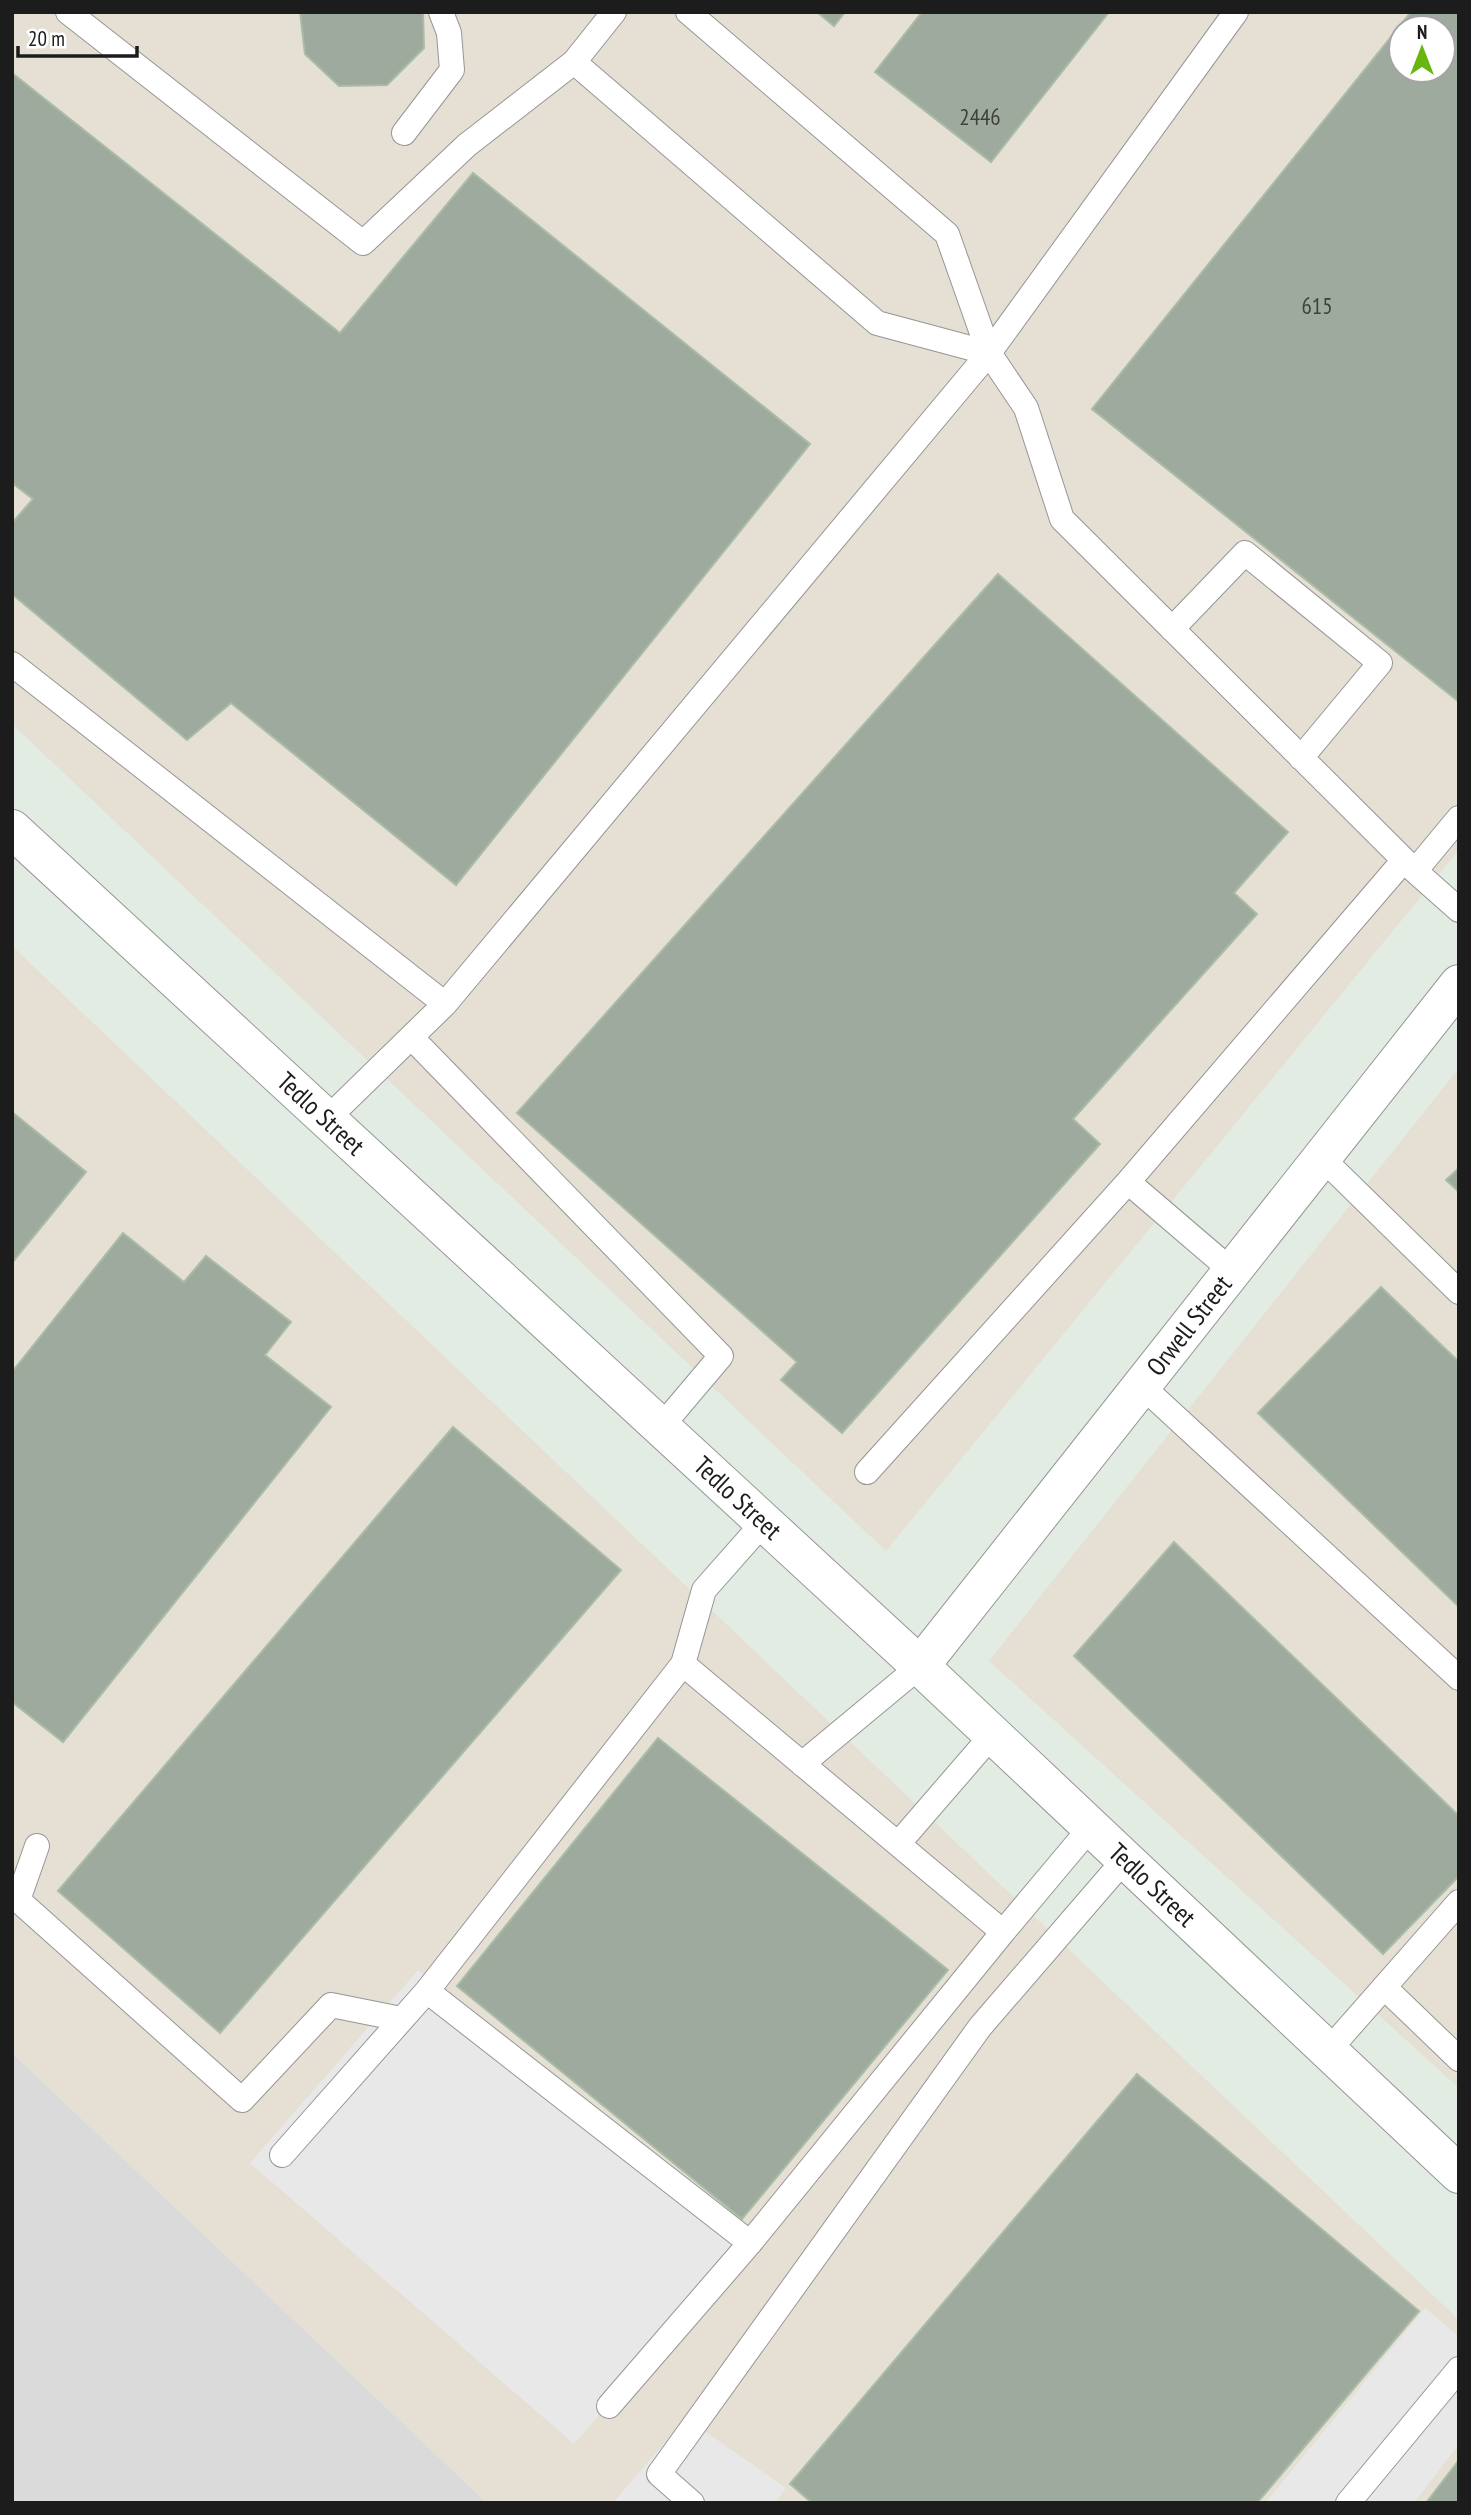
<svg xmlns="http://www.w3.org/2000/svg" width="1471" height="2515" font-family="'PT Sans Narrow',sans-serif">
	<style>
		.residential { fill: #d9dad9 }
		.industrial { fill: #e5dfd4; fill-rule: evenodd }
		.parking { fill: #e8e8e8 }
		.building { fill: #9faa9e; stroke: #a8bca6; stroke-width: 2; fill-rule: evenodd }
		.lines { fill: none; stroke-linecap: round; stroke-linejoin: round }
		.lane-casing { stroke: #969696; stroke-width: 26 }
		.street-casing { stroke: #969696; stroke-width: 40 }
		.lane { stroke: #fff; stroke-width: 24 }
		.street { stroke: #fff; stroke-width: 38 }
		.labels { text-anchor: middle; stroke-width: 5; stroke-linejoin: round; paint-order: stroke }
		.number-label { font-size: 23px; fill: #3d403c }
		.street-label { font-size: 26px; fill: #1c1c1c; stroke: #fff }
	</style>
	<rect width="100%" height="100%" fill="#e2ece3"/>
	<path class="residential" d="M 12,2053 L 487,2503 L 12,2503 Z"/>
	<path class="industrial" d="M 12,12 L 1459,12 L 1459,850 L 886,1551 L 12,724 ZM 1401,28 L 1443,28 L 1443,70 L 1401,70 Z
		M 12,946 L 1459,2320 L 1459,2503 L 487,2503 L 12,2053 Z
		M 1459,1068 L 1459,2088 L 989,1661 Z"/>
	<path class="parking" d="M 418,1970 L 742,2250 L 574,2444 L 250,2163 Z
		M 1425,2308 L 1459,2336 L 1459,2444 L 1414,2503 L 1265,2503 Z
		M 686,2418 L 786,2488 L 775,2503 L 618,2503 L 615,2500 Z"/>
	<path class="building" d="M 300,12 L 423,12 L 424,48 L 387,85 L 339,86 L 305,54 Z
		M 817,12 L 845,12 L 834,26 Z
		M 922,12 L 1109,12 L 991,162 L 875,72 Z
		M 1411,12 L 1459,12 L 1459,702 L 1092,409 ZM 1401,28 L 1443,28 L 1443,70 L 1401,70 Z
		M 12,73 L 340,333 L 473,173 L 810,444 L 456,885 L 231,703 L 187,740 L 12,594 L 12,523 L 33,499 L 12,483 Z
		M 998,574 L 1288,832 L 1234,893 L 1257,914 L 1073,1119 L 1100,1144 L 842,1433 L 781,1380 L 797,1362 L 517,1113 Z
		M 12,1112 L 86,1172 L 12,1263 Z
		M 1459,1168 L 1459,1192 L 1446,1180 Z
		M 123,1233 L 184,1282 L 206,1256 L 291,1322 L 265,1355 L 331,1407 L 63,1742 L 12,1702 L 12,1372 Z
		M 1381,1287 L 1459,1362 L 1459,1607 L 1258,1413 Z
		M 453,1427 L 621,1570 L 220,2033 L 58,1891 Z
		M 1174,1542 L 1459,1816 L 1459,1876 L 1383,1954 L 1074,1656 Z
		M 658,1738 L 948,1970 L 742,2219 L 457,1986 Z
		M 1137,2074 L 1419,2311 L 1257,2503 L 812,2503 L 790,2484 Z
		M 1459,2460 L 1459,2503 L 1426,2503 Z"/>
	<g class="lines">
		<defs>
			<path id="lane" d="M 68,12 L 363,243 L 467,145 L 574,62 L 877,323 L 989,353
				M 688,12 L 947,234 L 989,353
				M 1236,12 L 989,353 L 1026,408 L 1062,519 L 1415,871
				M 574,62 L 614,12
				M 404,133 L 452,70 L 449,33 L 441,12
				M 1172,629 L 1245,553 L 1380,663 L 1301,758
				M 12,664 L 445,1004
				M 1459,818 L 1415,871 L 1459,910
				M 411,1037 L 721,1356 L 661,1427
				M 327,1119 L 445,1004 L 989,353
				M 1322,1158 L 1459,1292
				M 1128,1182 L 1404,860
				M 1142,1386 L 1459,1678
				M 867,1472 L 1128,1182 L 1232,1271
				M 764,1522 L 704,1590 L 683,1664 L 1003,1932 L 1091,1827
				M 802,1764 L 920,1666
				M 898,1844 L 993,1734
				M 37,1846 L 18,1900 L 242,2100 L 331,2005 L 401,2019
				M 1384,1987 L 1459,2059
				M 427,1991 L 683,1664
				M 1328,2051 L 1459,1902
				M 282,2155 L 427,1991 L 750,2243
				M 609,2406 L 750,2243 L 1003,1932
				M 692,2503 L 659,2474 L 980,2027 L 1125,1859
				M 1348,2503 L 1459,2369"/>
			<g id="street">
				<path id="s1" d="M 12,829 L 920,1666 L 1459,2174"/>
				<path id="s2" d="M 920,1666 L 1459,984"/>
			</g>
		</defs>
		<use href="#lane" class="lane-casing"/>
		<use href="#street" class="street-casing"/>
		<use href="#lane" class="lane"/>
		<use href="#street" class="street"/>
	</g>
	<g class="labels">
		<g class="number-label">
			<text x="980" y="125">2446</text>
			<text x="1317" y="314">615</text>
		</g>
		<g class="street-label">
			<text dy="9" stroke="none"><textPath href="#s1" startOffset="420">Tedlo Street</textPath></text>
			<text dy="9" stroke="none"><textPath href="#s2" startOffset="434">Orwell Street</textPath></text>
			<text dy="9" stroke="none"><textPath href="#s1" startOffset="987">Tedlo Street</textPath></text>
			<text dy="9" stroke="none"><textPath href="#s1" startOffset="1554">Tedlo Street</textPath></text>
		</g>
	</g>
	<rect width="1471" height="2515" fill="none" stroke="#1c1c1c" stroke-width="28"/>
	<g transform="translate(1422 49)"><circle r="33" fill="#ffffff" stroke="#a4a4a4" stroke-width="2"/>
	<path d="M0-5L12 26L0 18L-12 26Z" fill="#69b612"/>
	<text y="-10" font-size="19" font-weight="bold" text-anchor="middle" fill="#1c1c1c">N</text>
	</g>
	<path d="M18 46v10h119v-10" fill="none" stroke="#1c1c1c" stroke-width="3.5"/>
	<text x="28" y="46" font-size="21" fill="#1c1c1c" stroke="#ffffff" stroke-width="5" paint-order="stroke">20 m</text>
</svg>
